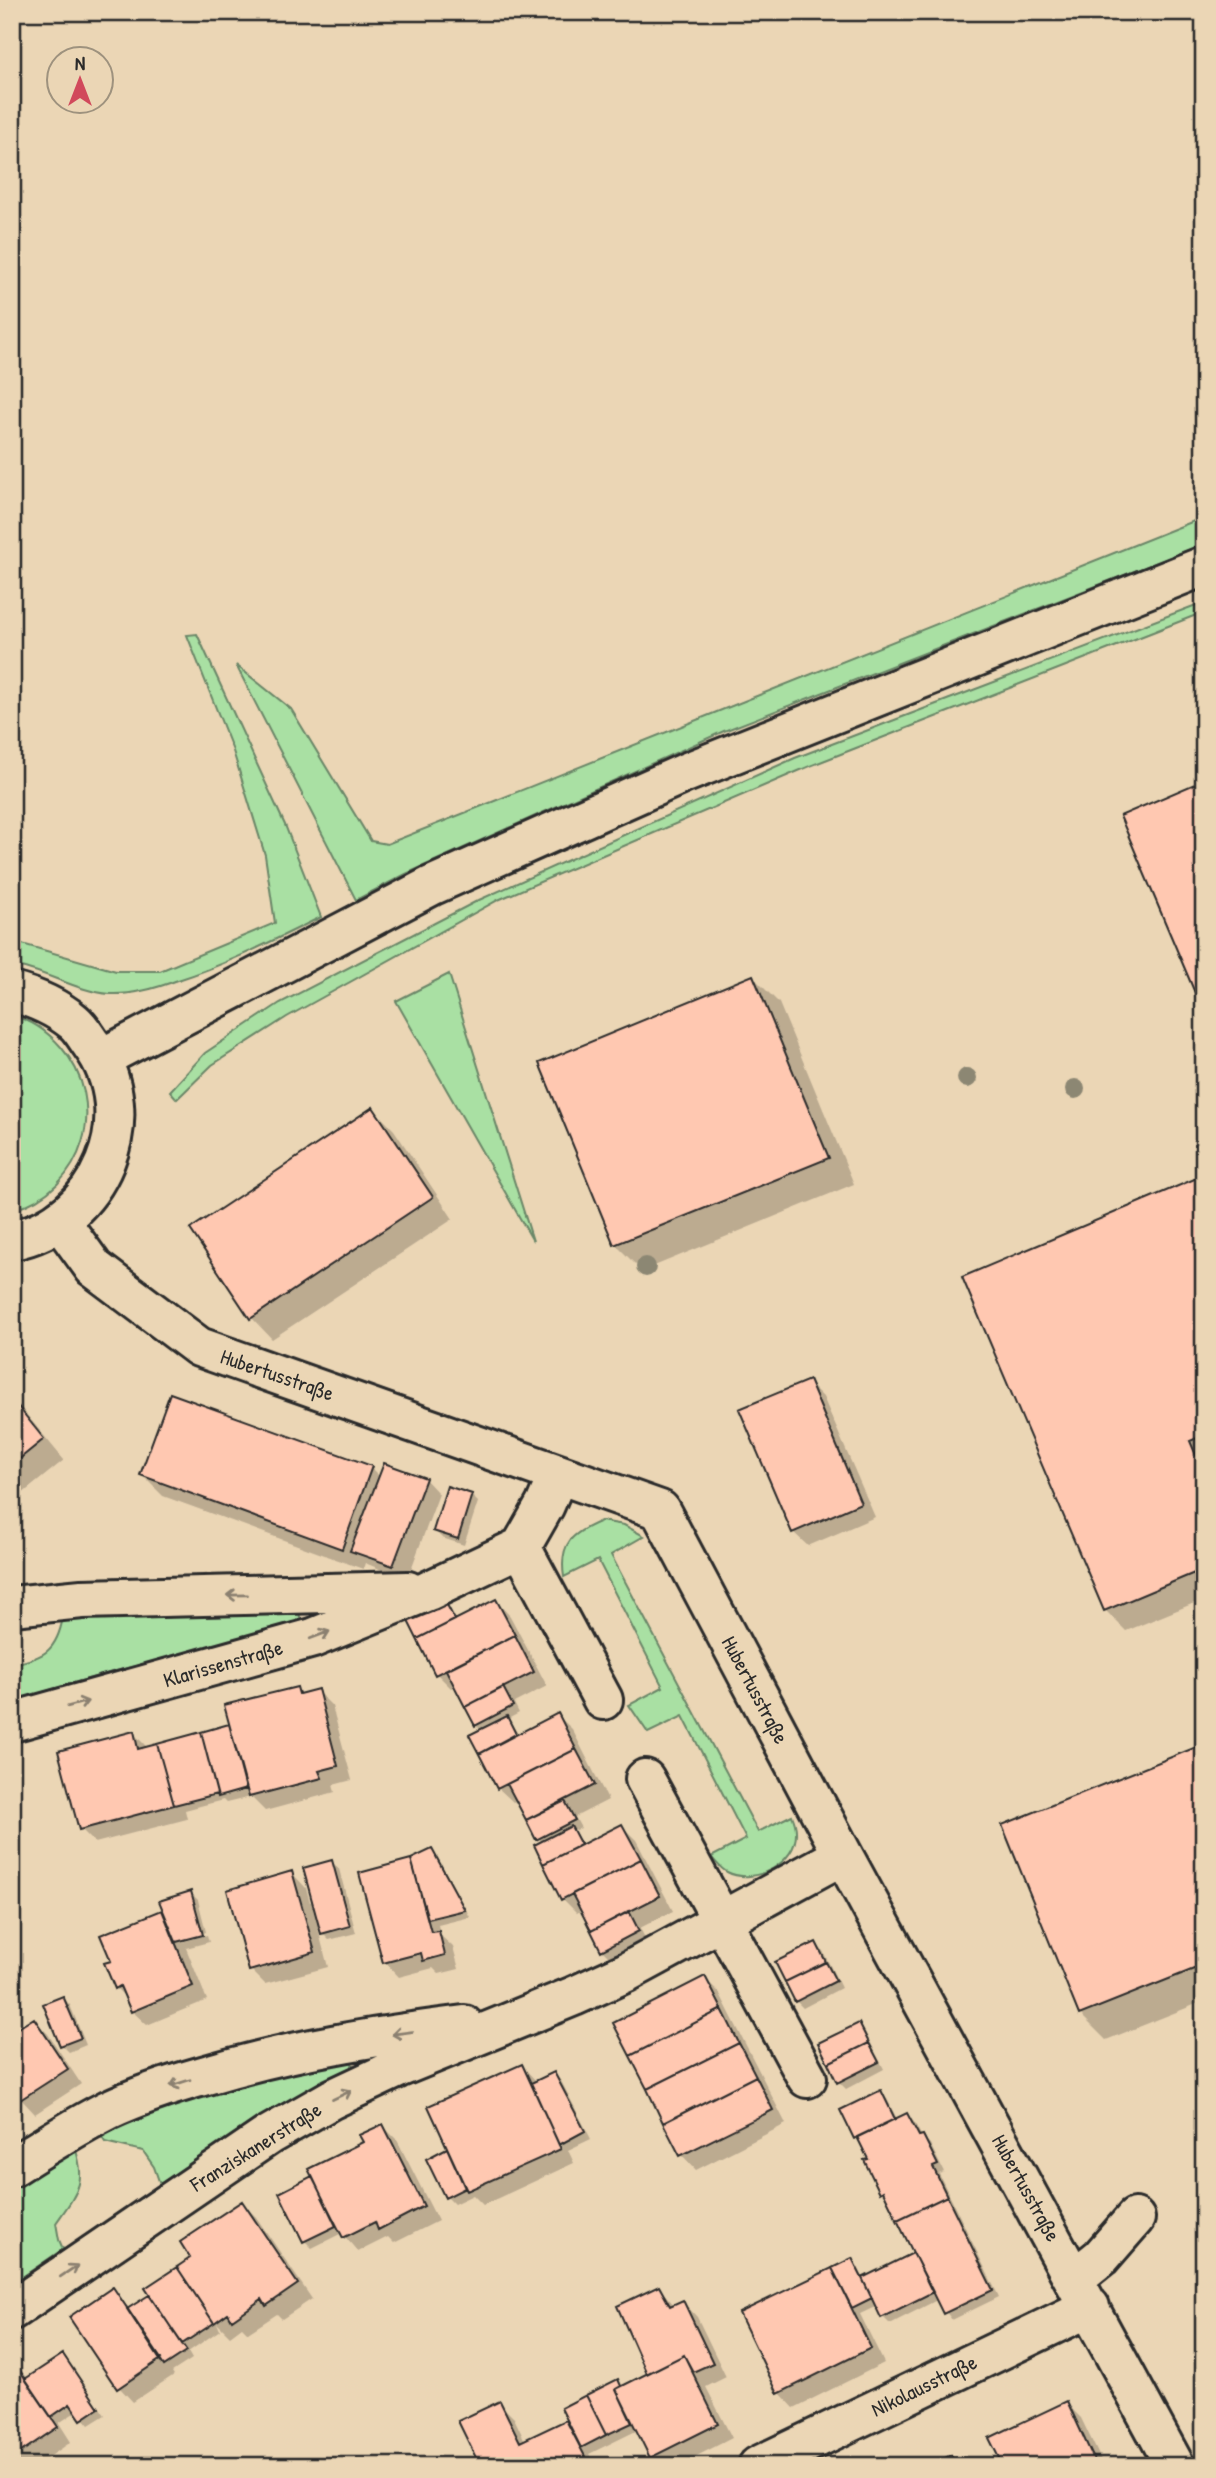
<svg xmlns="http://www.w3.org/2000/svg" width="1216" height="2478" font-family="'Patrick Hand',sans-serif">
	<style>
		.green { fill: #a9e0a3; stroke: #6a8667; stroke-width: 2 }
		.shadow { fill: #0003 }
		.building { fill: #ffc8b1; stroke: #2b2b2b; stroke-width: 2 }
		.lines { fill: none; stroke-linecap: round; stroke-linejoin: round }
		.street-casing { stroke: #2b2b2b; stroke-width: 44 }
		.secondary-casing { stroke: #2b2b2b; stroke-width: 44 }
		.street { stroke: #ebd6b5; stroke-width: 38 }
		.secondary { stroke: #ebd6b5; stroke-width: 38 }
		.tree { fill: #8c8773 }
		.oneway { stroke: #8b8070 }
		.labels { text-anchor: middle; stroke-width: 7; stroke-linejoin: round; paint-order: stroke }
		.street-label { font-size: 21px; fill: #2b2b2b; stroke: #ebd6b5 }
	</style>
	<rect width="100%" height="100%" fill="#ebd6b5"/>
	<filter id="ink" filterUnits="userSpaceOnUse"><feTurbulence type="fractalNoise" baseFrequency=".0143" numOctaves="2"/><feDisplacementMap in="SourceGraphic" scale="14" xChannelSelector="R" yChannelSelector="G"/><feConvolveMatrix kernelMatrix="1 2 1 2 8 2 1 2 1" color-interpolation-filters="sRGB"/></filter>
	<g filter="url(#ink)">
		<path class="green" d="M 1204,517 L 1204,544 L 724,731 L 406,874 L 356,900 L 236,665 L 291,709 L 371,841 L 387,844 Z
			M 1204,602 L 1204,612 L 810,766 L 498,900 L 287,1017 L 212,1065 L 177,1099 L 170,1091 L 205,1053 L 280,1003 L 479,900 L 795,758 Z
			M 197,634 L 285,825 L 321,917 C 274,940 228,964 178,980 C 157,988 134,995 110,994 C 78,992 46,971 12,965 L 12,941 L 116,971 L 160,971 L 275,923 L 265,855 L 233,751 L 187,635 Z
			M 449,974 L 533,1241 L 396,1001 Z
			M 12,1016 C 32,1020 48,1032 61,1047 C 110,1103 85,1190 12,1210 Z
			M 601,1521 L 624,1525 L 644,1536 L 611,1555 L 758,1832 L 792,1815 C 794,1820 796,1826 796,1831 C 798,1863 754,1886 727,1872 C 721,1869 716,1862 711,1857 L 746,1839 L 683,1716 L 648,1733 L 629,1705 L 663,1687 L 598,1560 L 564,1577 C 559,1543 572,1533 601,1521 Z
			M 299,1611 L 301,1624 L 112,1672 L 12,1701 L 12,1664 C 44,1658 57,1651 63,1617 Z
			M 349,2056 L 354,2068 L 280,2105 L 160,2184 L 154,2167 L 143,2151 L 105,2142 L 98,2131 L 167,2103 Z
			M 74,2145 C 88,2182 77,2193 56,2223 L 59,2240 L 63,2249 L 12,2284 L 12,2184 Z"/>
		<path class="shadow" d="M 753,977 L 779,1003 L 854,1184 L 642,1271 L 615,1244 L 541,1064 Z
			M 373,1109 L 394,1130 L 453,1219 L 272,1339 L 252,1318 Z
			M 1204,1177 L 1204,1599 L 1126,1631 L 1105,1610 L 964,1278 Z
			M 808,1382 L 823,1397 L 875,1517 L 808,1546 L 793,1532 Z
			M 12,1397 L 64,1460 L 12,1502 Z
			M 371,1468 L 380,1477 L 425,1479 L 439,1494 L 407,1580 L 365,1563 L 363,1569 L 163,1496 L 142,1475 Z
			M 471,1495 L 478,1502 L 464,1545 L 442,1538 L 435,1531 Z
			M 496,1601 L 510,1616 L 547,1686 L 514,1703 L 519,1713 L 508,1719 L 519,1735 L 557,1715 L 572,1729 L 608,1800 L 575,1817 L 581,1828 L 574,1831 L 583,1845 L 622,1826 L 636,1840 L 673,1911 L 640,1928 L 645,1938 L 609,1957 L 602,1950 L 582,1910 L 577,1913 L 563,1899 L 542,1843 L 518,1800 L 513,1802 L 498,1788 L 471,1736 L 482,1731 L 476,1725 L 456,1686 L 451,1688 L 437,1674 L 445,1604 L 457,1621 Z
			M 296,1689 L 303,1695 L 317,1691 L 332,1706 L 352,1780 L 333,1785 L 335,1792 L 265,1811 L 251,1797 L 226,1803 L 223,1800 L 185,1810 L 187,1819 L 95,1843 L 81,1829 L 133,1733 L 148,1748 L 231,1726 Z
			M 1204,1746 L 1204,2001 L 1106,2040 L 1080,2014 Z
			M 431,1851 L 438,1858 L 470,1917 L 438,1925 L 441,1936 L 453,1947 L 459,1969 L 439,1974 L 433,1968 L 399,1977 L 385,1962 L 361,1874 L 412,1860 Z
			M 332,1862 L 339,1869 L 356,1933 L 329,1940 L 318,1929 L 328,1967 L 265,1984 L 251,1970 L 292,1873 L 306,1888 L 310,1902 L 313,1901 Z
			M 191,1893 L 198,1900 L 206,1932 L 182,1939 L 182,1942 L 207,1935 L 209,1942 L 186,1948 L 207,2000 L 147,2025 L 132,2011 L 128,2000 L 116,1988 L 113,1962 L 162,1912 L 168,1917 Z
			M 816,1944 L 823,1951 L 841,1988 L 803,2008 L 796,2001 Z
			M 704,1978 L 719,1992 L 786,2124 L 696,2170 L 682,2155 L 615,2023 Z
			M 63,1998 L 70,2005 L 86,2045 L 69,2052 L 62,2045 Z
			M 34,2020 L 48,2034 L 81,2084 L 35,2114 L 21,2099 Z
			M 858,2025 L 865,2032 L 884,2069 L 846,2089 L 839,2082 Z
			M 522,2066 L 537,2082 L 554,2074 L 561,2081 L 591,2139 L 568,2150 L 574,2163 L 483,2205 L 473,2195 L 454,2204 L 447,2197 L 447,2150 L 452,2155 Z
			M 880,2092 L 887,2099 L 897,2119 L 907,2115 L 914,2122 L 922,2137 L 930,2144 L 944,2172 L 939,2174 L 999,2297 L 952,2320 L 937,2300 L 890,2324 L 883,2317 L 877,2306 L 860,2314 L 884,2363 L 794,2408 L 780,2393 L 741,2314 L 851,2260 L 858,2267 L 864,2279 L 916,2254 L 888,2199 L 881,2192 L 863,2145 L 855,2138 Z
			M 383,2126 L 397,2140 L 438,2221 L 394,2243 L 388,2237 L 358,2252 L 342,2233 L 312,2248 L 305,2241 L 281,2194 L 311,2179 L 365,2143 Z
			M 242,2203 L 256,2217 L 312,2299 L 282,2319 L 277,2314 L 248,2333 L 242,2327 L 230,2336 L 217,2323 L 220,2330 L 188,2352 L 192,2359 L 172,2372 L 174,2375 L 133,2402 L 119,2387 L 112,2290 L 130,2309 L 151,2296 L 193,2259 Z
			M 659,2288 L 675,2306 L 683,2302 L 697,2317 L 726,2377 L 706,2387 L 732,2438 L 677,2466 L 660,2466 L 651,2457 L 638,2430 L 589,2454 L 595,2466 L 483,2466 L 480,2463 L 499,2403 L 514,2418 L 525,2441 L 566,2422 L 572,2428 L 617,2382 L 623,2388 L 649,2374 Z
			M 63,2356 L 105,2415 L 89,2425 L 77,2411 L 59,2423 L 71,2442 L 36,2466 L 12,2466 L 12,2365 L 14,2364 L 29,2379 Z
			M 1066,2403 L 1081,2418 L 1104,2466 L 1005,2466 Z"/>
		<path class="building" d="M 1197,783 L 1204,800 L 1204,1014 L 1120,816 Z
			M 753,975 L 829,1158 L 614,1245 L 539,1063 Z
			M 373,1107 L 433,1197 L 250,1319 L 190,1229 Z
			M 1204,1175 L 1204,1435 L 1190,1441 L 1204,1474 L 1204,1569 L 1104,1611 L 962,1277 Z
			M 809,1380 L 861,1503 L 792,1533 L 739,1409 Z
			M 170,1393 L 372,1466 L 342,1549 L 140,1475 Z
			M 12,1399 L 44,1439 L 12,1465 Z
			M 384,1463 L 426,1478 L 393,1566 L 350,1551 Z
			M 447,1486 L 472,1494 L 458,1539 L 433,1531 Z
			M 496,1599 L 515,1635 L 435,1675 L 417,1639 Z
			M 445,1601 L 455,1620 L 417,1639 L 408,1621 Z
			M 515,1635 L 534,1672 L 465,1707 L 446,1670 Z
			M 297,1687 L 299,1694 L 318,1689 L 338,1766 L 319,1771 L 322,1778 L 249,1797 L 224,1705 Z
			M 503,1687 L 513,1706 L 475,1726 L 465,1707 Z
			M 558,1713 L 576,1749 L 497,1789 L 479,1754 Z
			M 507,1716 L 516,1734 L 479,1754 L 469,1735 Z
			M 229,1724 L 246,1789 L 218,1797 L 201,1732 Z
			M 134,1731 L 138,1749 L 157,1744 L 174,1805 L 79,1830 L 58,1751 Z
			M 201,1732 L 217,1794 L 174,1805 L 157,1744 Z
			M 1204,1744 L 1204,1965 L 1079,2015 L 1002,1825 Z
			M 576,1749 L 595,1785 L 526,1820 L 507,1784 Z
			M 565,1801 L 575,1820 L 536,1840 L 526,1820 Z
			M 622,1824 L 641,1859 L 561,1900 L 543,1864 Z
			M 571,1826 L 581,1845 L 543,1864 L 534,1845 Z
			M 432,1849 L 465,1910 L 428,1919 L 411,1859 Z
			M 411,1859 L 431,1932 L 439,1931 L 445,1955 L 423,1961 L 421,1953 L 383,1963 L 359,1873 Z
			M 641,1859 L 660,1896 L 591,1931 L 572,1894 Z
			M 332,1860 L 350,1926 L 321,1934 L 303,1868 Z
			M 292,1871 L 315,1952 L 249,1971 L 227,1890 Z
			M 191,1891 L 203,1935 L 176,1942 L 159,1901 Z
			M 162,1910 L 193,1986 L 131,2012 L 120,1986 L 115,1989 L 104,1963 L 111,1961 L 100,1935 Z
			M 629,1911 L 639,1931 L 601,1951 L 591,1931 Z
			M 816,1942 L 826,1962 L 785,1982 L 775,1962 Z
			M 826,1962 L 836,1981 L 795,2002 L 785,1982 Z
			M 705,1976 L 722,2009 L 630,2056 L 613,2023 Z
			M 63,1996 L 81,2038 L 60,2046 L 43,2004 Z
			M 722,2009 L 739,2043 L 647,2089 L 630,2056 Z
			M 34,2018 L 68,2069 L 20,2100 L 12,2089 L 12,2032 Z
			M 859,2023 L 869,2043 L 828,2063 L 818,2043 Z
			M 739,2043 L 756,2076 L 663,2123 L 647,2089 Z
			M 869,2043 L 879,2062 L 837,2083 L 828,2063 Z
			M 522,2064 L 561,2149 L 467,2191 L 428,2106 Z
			M 554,2072 L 585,2131 L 559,2145 L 531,2083 Z
			M 756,2076 L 773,2110 L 680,2156 L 663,2123 Z
			M 881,2090 L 895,2119 L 854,2139 L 840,2110 Z
			M 907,2113 L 919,2136 L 923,2135 L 938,2165 L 933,2167 L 947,2196 L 897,2220 L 883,2191 L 880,2193 L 864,2160 L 868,2159 L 857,2137 Z
			M 383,2124 L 424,2206 L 378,2230 L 375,2222 L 343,2238 L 308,2169 L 363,2142 L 359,2135 Z
			M 447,2148 L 465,2188 L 445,2198 L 426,2159 Z
			M 312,2176 L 336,2226 L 303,2242 L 279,2193 Z
			M 947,2196 L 993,2290 L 943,2314 L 897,2220 Z
			M 242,2201 L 298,2284 L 266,2306 L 262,2299 L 232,2320 L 228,2313 L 214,2323 L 177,2267 L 190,2258 L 180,2242 Z
			M 913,2253 L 933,2292 L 881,2318 L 862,2278 Z
			M 852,2258 L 872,2298 L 852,2308 L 832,2268 Z
			M 177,2267 L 214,2323 L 182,2344 L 145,2288 Z
			M 832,2268 L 871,2348 L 778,2394 L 739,2313 Z
			M 659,2286 L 670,2306 L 683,2300 L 713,2363 L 693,2372 L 684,2355 L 647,2374 L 617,2306 Z
			M 113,2287 L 161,2359 L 117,2389 L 69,2317 Z
			M 149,2295 L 187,2351 L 164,2366 L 127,2309 Z
			M 63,2354 L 99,2408 L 81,2420 L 70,2404 L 51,2417 L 25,2379 Z
			M 684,2355 L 718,2424 L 650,2458 L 616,2389 Z
			M 14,2362 L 58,2427 L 12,2458 L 12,2363 Z
			M 618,2379 L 621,2386 L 616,2389 L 632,2423 L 606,2435 L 586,2395 Z
			M 586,2395 L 606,2435 L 581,2448 L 561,2408 Z
			M 500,2401 L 520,2442 L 566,2420 L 590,2466 L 485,2466 L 483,2462 L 479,2464 L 458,2421 Z
			M 1067,2401 L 1097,2466 L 1003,2466 L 989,2438 Z
			M 951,2455 L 956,2466 L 930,2466 Z"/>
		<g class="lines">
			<defs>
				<path id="street" d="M 60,1221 L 94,1268 L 199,1347 L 660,1510 L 843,1855 L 1175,2466
					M 521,1547 L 603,1700
					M 12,1606 L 82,1599 L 408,1591
					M 12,1722 L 313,1638 L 428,1591 L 521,1547 L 545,1505 L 558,1475
					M 645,1779 L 807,2078
					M 12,2167 C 43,2147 75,2127 108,2110 C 138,2096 171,2085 203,2076 C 289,2050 376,2036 464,2025
					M 1075,2278 L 1101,2257 L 1135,2218
					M 12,2310 L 269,2135 L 332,2099 L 398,2068 L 574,1996 L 627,1972 L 843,1855
					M 758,2466 L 1090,2307"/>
				<path id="secondary" d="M 12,992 C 35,998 56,1007 74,1022 C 81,1028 86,1037 91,1044 C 145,1116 100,1223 12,1240
					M 102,1058 L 431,886 L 685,773 L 1204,566"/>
			</defs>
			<use href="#street" class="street-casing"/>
			<use href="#secondary" class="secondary-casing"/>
			<use href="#street" class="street"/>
			<use href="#secondary" class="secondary"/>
		</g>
		<g class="tree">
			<circle cx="967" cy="1078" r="10"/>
			<circle cx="1075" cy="1089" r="10"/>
			<circle cx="646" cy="1267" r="10"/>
		</g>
		<defs><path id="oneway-shaft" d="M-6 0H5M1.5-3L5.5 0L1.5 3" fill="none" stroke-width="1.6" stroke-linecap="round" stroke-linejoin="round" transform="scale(1.75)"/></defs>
		<g class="oneway">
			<use href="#oneway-shaft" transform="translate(237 1595) rotate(179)"/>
			<use href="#oneway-shaft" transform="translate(320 1635) rotate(-21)"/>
			<use href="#oneway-shaft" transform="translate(78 1704) rotate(-15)"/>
			<use href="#oneway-shaft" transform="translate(402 2033) rotate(173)"/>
			<use href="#oneway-shaft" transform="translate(180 2083) rotate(162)"/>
			<use href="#oneway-shaft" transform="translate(342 2095) rotate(-26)"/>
			<use href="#oneway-shaft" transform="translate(69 2271) rotate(-34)"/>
		</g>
	</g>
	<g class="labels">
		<g class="street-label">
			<text transform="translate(277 1375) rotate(19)" y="7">Hubertusstraße</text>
			<text transform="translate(223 1664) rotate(-16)" y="7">Klarissenstraße</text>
			<text transform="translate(755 1690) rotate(62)" y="7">Hubertusstraße</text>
			<text transform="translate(256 2147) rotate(-32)" y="7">Franziskanerstraße</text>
			<text transform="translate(1026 2188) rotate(61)" y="7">Hubertusstraße</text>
			<text transform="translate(924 2386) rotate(-26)" y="7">Nikolausstraße</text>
		</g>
	</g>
	<rect width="1216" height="2478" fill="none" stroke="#ebd6b5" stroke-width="42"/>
	<rect x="21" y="21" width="1174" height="2436" fill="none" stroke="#2b2b2b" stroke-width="2.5" filter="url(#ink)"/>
	<g transform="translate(80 80)"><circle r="33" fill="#ebd6b5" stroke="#9e927e" stroke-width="2"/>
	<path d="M0-5L12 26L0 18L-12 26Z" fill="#d1495b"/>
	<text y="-10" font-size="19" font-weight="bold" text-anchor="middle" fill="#2b2b2b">N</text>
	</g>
</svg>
